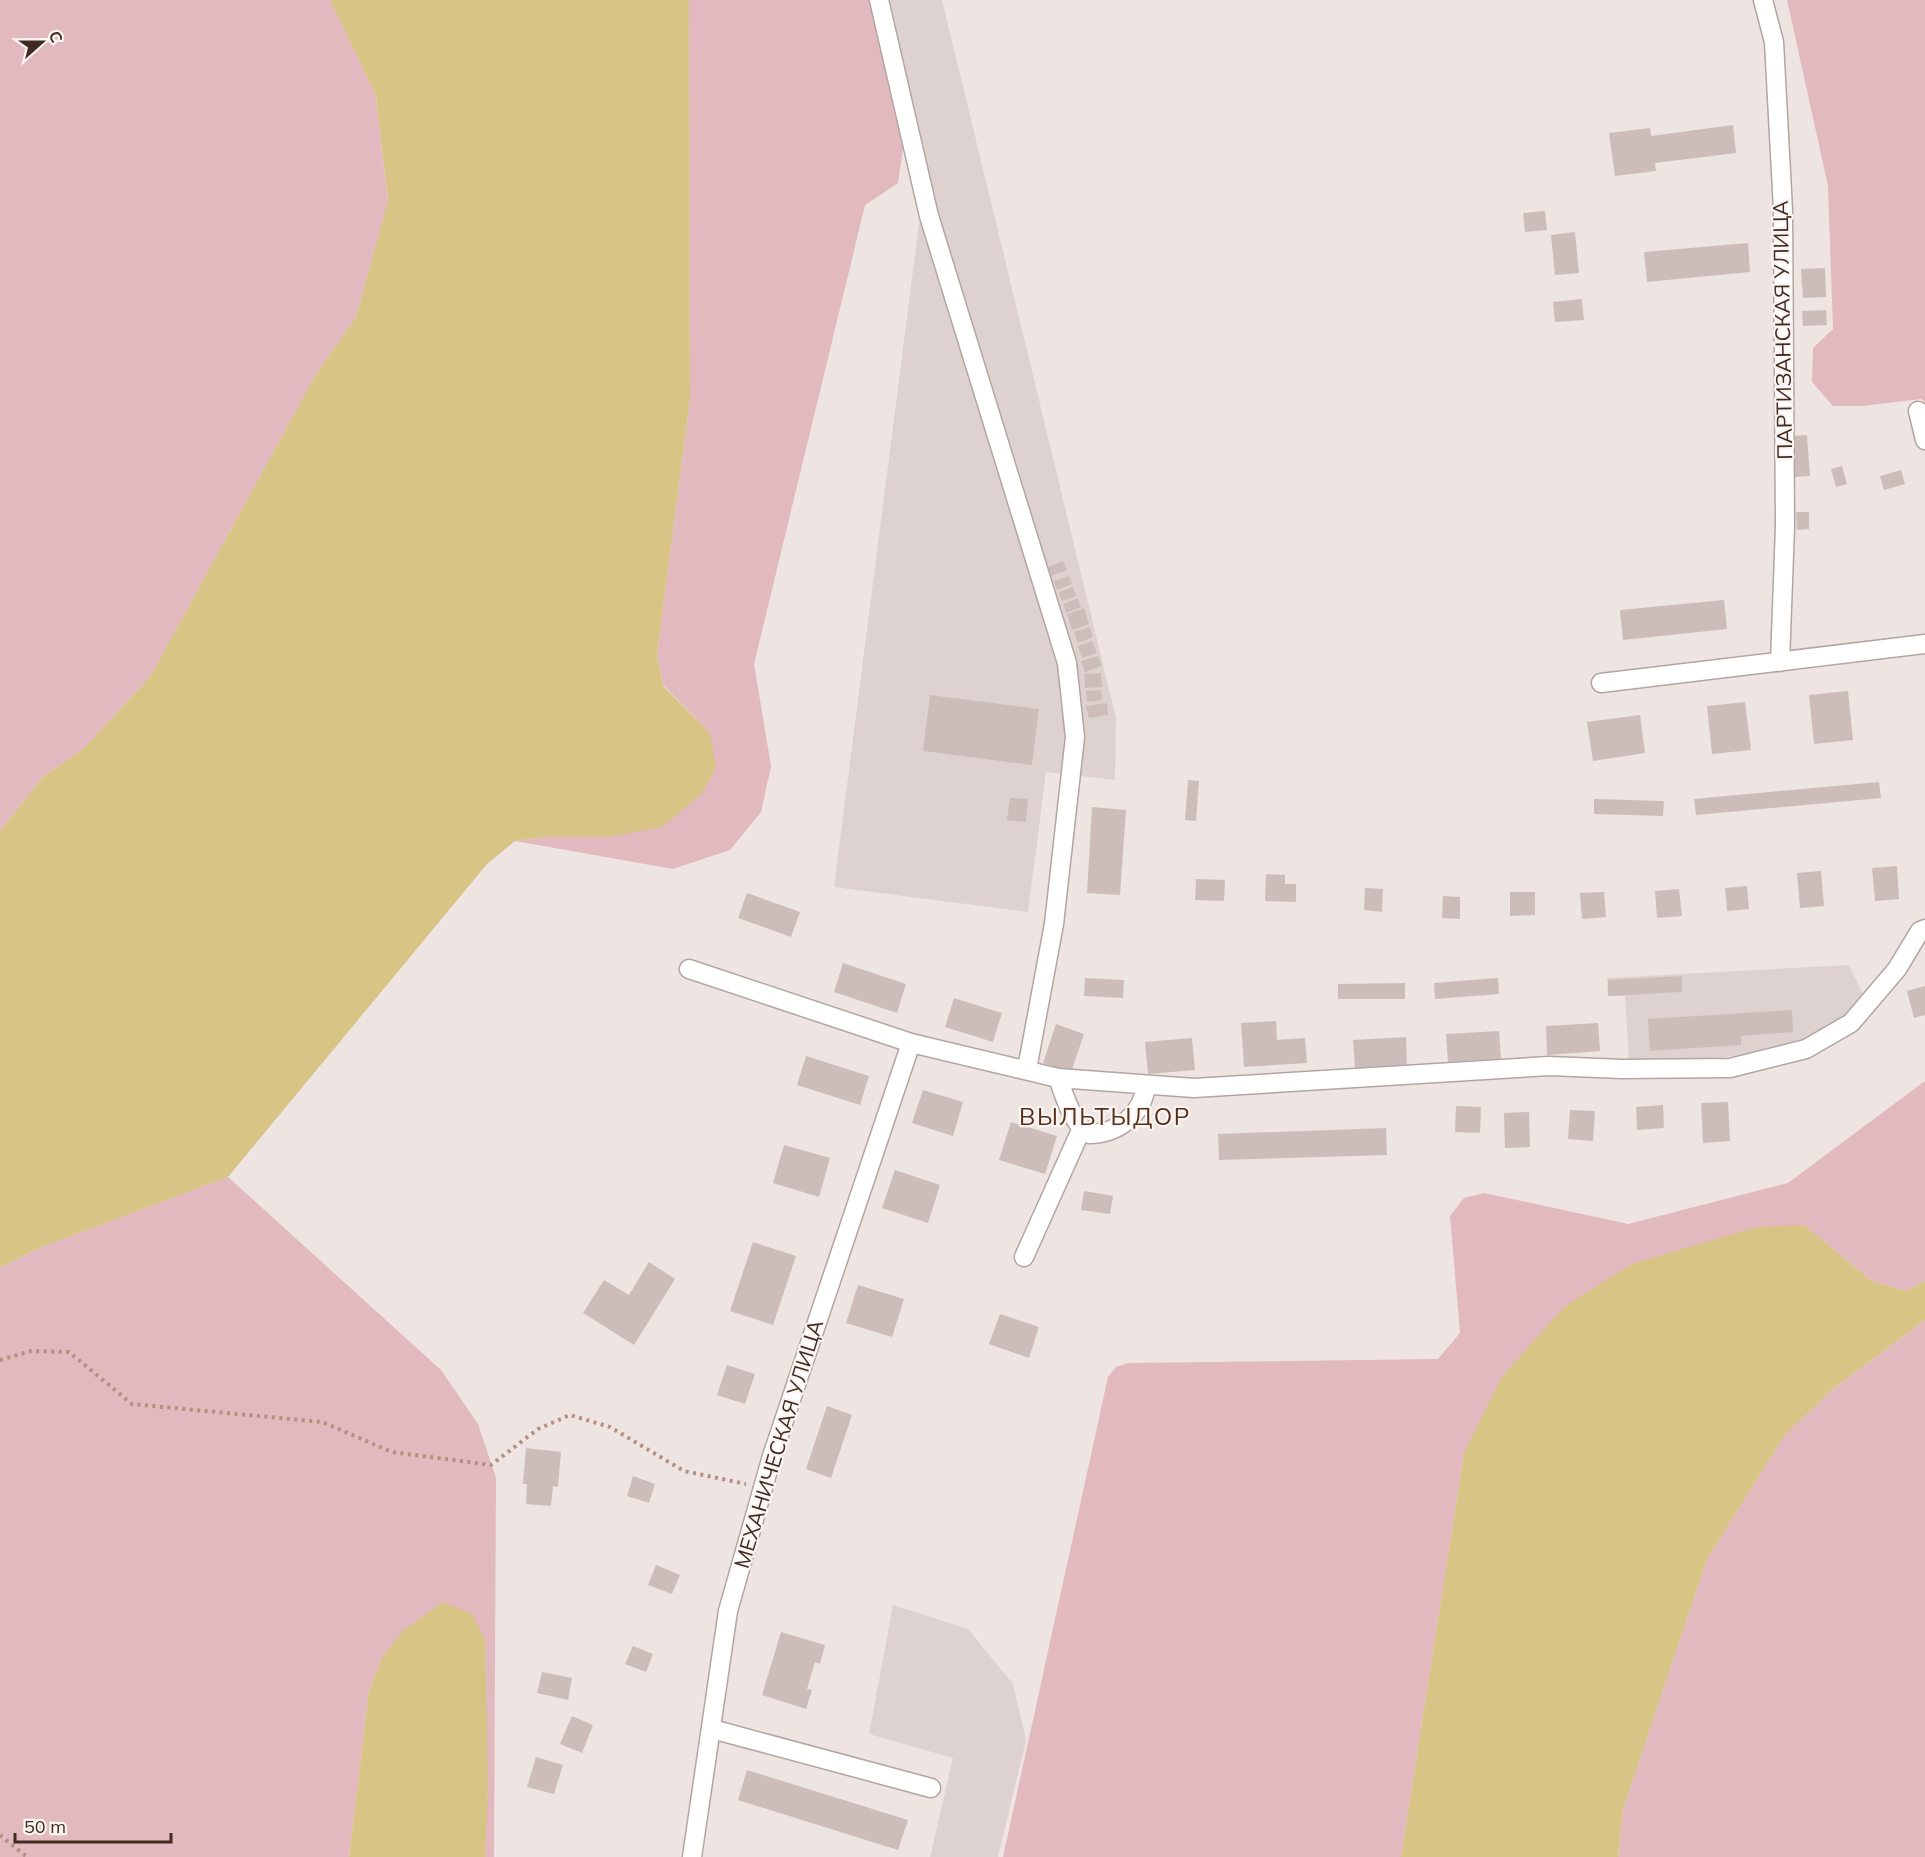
<svg xmlns="http://www.w3.org/2000/svg" width="1925" height="1857" font-family="Mulish,sans-serif">
	<style>
		.built { fill: #ded2d0 }
		.green { fill: #e1b9be }
		.water { fill: #d8c485 }
		.building { fill: #ccbdbb }
		.lines { fill: none; stroke-linecap: round; stroke-linejoin: round }
		.minor-casing { stroke: #b3a5a0; stroke-width: 21 }
		.path { stroke: #b58f7f; stroke-width: 4; stroke-dasharray: 3 4.5; stroke-linecap: butt }
		.minor { stroke: #fff; stroke-width: 18 }
		.labels { text-anchor: middle; stroke-width: 4.5; stroke-linejoin: round; paint-order: stroke }
		.street-label { font-size: 21px; fill: #412b20; stroke: #faf4f3 }
		.quarter-label { font-size: 24px; letter-spacing: 1.5px; fill: #552f1a; stroke: #faf4f3 }
	</style>
	<rect width="100%" height="100%" fill="#eee4e2"/>
	<path class="built" d="M 869,0 L 942,0 L 1116,718 L 1115,780 L 1046,772 L 1028,912 L 834,887 L 920,216 Z
		M 1849,965 L 1863,994 L 1846,1016 L 1804,1038 L 1801,1045 L 1706,1060 L 1629,1061 L 1625,996 L 1608,996 L 1607,978 Z
		M 893,1605 L 968,1629 L 1013,1684 L 1026,1740 L 998,1857 L 930,1857 L 953,1758 L 869,1734 Z"/>
	<path class="green" d="M 0,0 L 330,0 L 376,96 L 388,202 L 356,317 L 315,376 L 150,677 L 84,748 L 43,777 L 0,831 Z
		M 689,0 L 873,0 L 905,134 L 898,183 L 865,205 L 754,664 L 771,766 L 761,812 L 730,850 L 673,869 L 515,841 L 545,837 L 710,733 L 663,685 L 657,655 L 690,400 Z
		M 1787,0 L 1925,0 L 1925,402 L 1921,399 L 1862,406 L 1833,406 L 1812,382 L 1813,348 L 1833,329 L 1828,186 Z
		M 1925,1081 L 1925,1281 L 1905,1291 L 1872,1281 L 1804,1225 L 1464,1453 L 1401,1857 L 1003,1857 L 1108,1377 L 1116,1367 L 1128,1363 L 1438,1359 L 1460,1333 L 1450,1216 L 1464,1198 L 1484,1193 L 1628,1224 L 1788,1183 Z
		M 228,1177 L 441,1370 L 478,1424 L 496,1478 L 494,1857 L 485,1857 L 484,1848 L 488,1790 L 382,1658 L 369,1691 L 349,1857 L 0,1857 L 0,1268 L 39,1248 Z
		M 1925,1320 L 1925,1857 L 1618,1857 L 1623,1809 L 1707,1559 L 1784,1436 L 1833,1389 Z"/>
	<path class="water" d="M 330,0 L 689,0 L 690,400 L 657,655 L 663,686 L 710,733 L 716,767 L 703,792 L 662,827 L 609,837 L 545,837 L 515,841 L 487,864 L 228,1177 L 39,1248 L 0,1268 L 0,831 L 43,777 L 84,748 L 150,677 L 315,376 L 356,317 L 388,201 L 376,96 Z
		M 1804,1225 L 1872,1281 L 1905,1291 L 1925,1281 L 1925,1320 L 1833,1389 L 1784,1436 L 1707,1559 L 1623,1809 L 1618,1857 L 1401,1857 L 1464,1453 L 1502,1377 L 1564,1307 L 1632,1264 L 1757,1227 Z
		M 443,1602 L 472,1614 L 485,1640 L 488,1790 L 485,1857 L 349,1857 L 369,1691 L 382,1658 L 403,1631 Z"/>
	<path class="building" d="M 1733,125 L 1736,153 L 1655,163 L 1656,171 L 1615,176 L 1609,133 L 1650,128 L 1651,136 Z
		M 1545,211 L 1547,230 L 1525,232 L 1523,213 Z
		M 1575,232 L 1579,273 L 1555,275 L 1551,235 Z
		M 1748,243 L 1750,272 L 1647,282 L 1644,252 Z
		M 1825,268 L 1826,297 L 1803,298 L 1801,269 Z
		M 1582,299 L 1584,320 L 1555,322 L 1553,302 Z
		M 1826,310 L 1827,325 L 1803,326 L 1802,311 Z
		M 1807,435 L 1810,476 L 1795,477 L 1793,436 Z
		M 1842,466 L 1847,484 L 1836,487 L 1831,469 Z
		M 1901,470 L 1905,484 L 1884,490 L 1880,476 Z
		M 1796,512 L 1809,512 L 1809,529 L 1797,530 Z
		M 1063,561 L 1067,570 L 1051,576 L 1048,567 Z
		M 1069,576 L 1072,584 L 1057,590 L 1054,581 Z
		M 1073,587 L 1076,596 L 1062,601 L 1059,592 Z
		M 1078,598 L 1081,607 L 1066,613 L 1063,604 Z
		M 1724,600 L 1727,629 L 1623,640 L 1620,610 Z
		M 1084,608 L 1089,624 L 1072,630 L 1067,614 Z
		M 1090,627 L 1093,637 L 1078,643 L 1074,632 Z
		M 1092,641 L 1097,653 L 1082,658 L 1078,646 Z
		M 1098,656 L 1102,666 L 1085,672 L 1081,661 Z
		M 1101,673 L 1102,687 L 1085,688 L 1084,674 Z
		M 1101,690 L 1102,700 L 1087,702 L 1086,691 Z
		M 1848,691 L 1853,740 L 1814,744 L 1809,695 Z
		M 930,695 L 1039,709 L 1032,765 L 923,751 Z
		M 1745,702 L 1751,750 L 1712,754 L 1707,706 Z
		M 1107,703 L 1108,715 L 1089,718 L 1086,706 Z
		M 1640,715 L 1645,753 L 1593,761 L 1587,722 Z
		M 1188,780 L 1199,781 L 1196,821 L 1185,820 Z
		M 1879,782 L 1881,798 L 1696,815 L 1694,799 Z
		M 1010,798 L 1028,799 L 1026,822 L 1007,820 Z
		M 1594,799 L 1664,801 L 1663,816 L 1594,814 Z
		M 1092,807 L 1126,810 L 1120,895 L 1087,893 Z
		M 1897,866 L 1899,899 L 1875,901 L 1872,868 Z
		M 1821,871 L 1824,906 L 1800,908 L 1797,873 Z
		M 1266,874 L 1285,875 L 1285,884 L 1296,884 L 1296,902 L 1265,901 Z
		M 1196,879 L 1225,880 L 1224,901 L 1195,900 Z
		M 1747,886 L 1749,909 L 1727,911 L 1725,888 Z
		M 1365,888 L 1383,889 L 1382,912 L 1364,910 Z
		M 1679,889 L 1682,916 L 1657,918 L 1655,891 Z
		M 1510,892 L 1535,892 L 1535,915 L 1510,916 Z
		M 1604,892 L 1606,917 L 1582,919 L 1580,893 Z
		M 747,893 L 800,912 L 791,937 L 738,918 Z
		M 1443,896 L 1460,897 L 1460,919 L 1442,918 Z
		M 843,963 L 906,984 L 897,1013 L 834,992 Z
		M 1682,976 L 1682,992 L 1608,996 L 1608,980 Z
		M 1085,978 L 1124,980 L 1123,998 L 1084,996 Z
		M 1498,978 L 1499,994 L 1435,999 L 1434,983 Z
		M 1405,983 L 1405,999 L 1338,999 L 1338,984 Z
		M 1925,986 L 1925,1015 L 1914,1018 L 1907,991 Z
		M 954,998 L 1002,1013 L 993,1042 L 945,1027 Z
		M 1792,1010 L 1793,1032 L 1741,1036 L 1741,1045 L 1650,1051 L 1648,1019 Z
		M 1276,1021 L 1277,1040 L 1305,1038 L 1307,1063 L 1244,1067 L 1241,1023 Z
		M 1598,1023 L 1600,1051 L 1547,1055 L 1546,1026 Z
		M 1056,1024 L 1084,1034 L 1071,1072 L 1043,1063 Z
		M 1499,1031 L 1501,1059 L 1448,1062 L 1446,1034 Z
		M 1406,1037 L 1407,1065 L 1355,1068 L 1353,1040 Z
		M 1192,1038 L 1195,1070 L 1148,1074 L 1145,1042 Z
		M 806,1056 L 869,1076 L 860,1105 L 797,1085 Z
		M 923,1090 L 963,1102 L 953,1136 L 912,1123 Z
		M 1728,1102 L 1730,1141 L 1703,1143 L 1701,1103 Z
		M 1663,1105 L 1664,1128 L 1637,1130 L 1636,1107 Z
		M 1456,1106 L 1481,1107 L 1480,1133 L 1455,1132 Z
		M 1570,1110 L 1595,1111 L 1593,1141 L 1568,1139 Z
		M 1529,1112 L 1530,1147 L 1505,1148 L 1504,1113 Z
		M 1011,1122 L 1057,1136 L 1045,1174 L 999,1160 Z
		M 1386,1128 L 1387,1155 L 1219,1160 L 1218,1134 Z
		M 784,1145 L 830,1158 L 819,1197 L 773,1183 Z
		M 895,1170 L 940,1185 L 928,1223 L 882,1208 Z
		M 1084,1191 L 1113,1196 L 1110,1214 L 1081,1210 Z
		M 753,1242 L 796,1256 L 773,1325 L 730,1311 Z
		M 649,1262 L 675,1279 L 634,1345 L 583,1313 L 604,1280 L 629,1295 Z
		M 858,1285 L 904,1299 L 892,1337 L 846,1323 Z
		M 1000,1314 L 1039,1327 L 1029,1358 L 989,1344 Z
		M 727,1365 L 755,1374 L 745,1404 L 717,1395 Z
		M 827,1406 L 852,1415 L 831,1478 L 806,1469 Z
		M 526,1448 L 561,1452 L 558,1487 L 553,1486 L 551,1506 L 526,1504 L 527,1484 L 523,1484 Z
		M 633,1476 L 655,1484 L 649,1503 L 627,1496 Z
		M 656,1565 L 680,1575 L 672,1594 L 648,1585 Z
		M 781,1632 L 825,1645 L 820,1664 L 815,1662 L 807,1689 L 812,1690 L 806,1709 L 762,1695 Z
		M 633,1646 L 653,1654 L 646,1672 L 625,1664 Z
		M 542,1672 L 572,1678 L 568,1700 L 537,1693 Z
		M 572,1716 L 593,1725 L 582,1753 L 560,1744 Z
		M 536,1757 L 563,1765 L 554,1794 L 527,1787 Z
		M 747,1770 L 908,1820 L 898,1850 L 738,1800 Z"/>
	<g class="lines">
		<defs>
			<path id="minor" d="M 879,0 L 929,216 L 1067,663 L 1075,737 L 1054,924 L 1027,1069
				M 1763,0 L 1774,42 L 1783,210 L 1785,527 L 1780,662
				M 1918,411 L 1925,440
				M 1601,683 L 1925,644
				M 689,969 L 911,1043 L 1058,1078 L 1194,1088 L 1549,1066 L 1622,1069 L 1730,1068 L 1806,1049 L 1851,1023 L 1897,969 L 1920,931 L 1925,929
				M 1058,1078 C 1065,1097 1072,1123 1089,1134 C 1118,1134 1143,1114 1146,1085
				M 1024,1257 L 1081,1130
				M 712,1729 L 931,1788
				M 692,1857 L 728,1611 L 772,1456 L 911,1043"/>
		</defs>
		<use href="#minor" class="minor-casing"/>
		<path class="path" d="M 0,1360 L 31,1351 L 69,1352 L 132,1404 L 322,1422 L 392,1452 L 491,1465 L 538,1429 L 570,1415 L 610,1427 L 684,1471 L 746,1484
			M 0,1835 L 27,1857"/>
		<use href="#minor" class="minor"/>
	</g>
	<g class="labels">
		<g class="street-label">
			<text transform="translate(1783 330) rotate(-91)" y="7">ПАРТИЗАНСКАЯ УЛИЦА</text>
			<text transform="translate(779 1444) rotate(-73)" y="7">МЕХАНИЧЕСКАЯ УЛИЦА</text>
		</g>
		<g class="quarter-label">
			<text x="1105" y="1125">ВЫЛЬТЫДОР</text>
		</g>
	</g>
	<g transform="translate(42 42) rotate(69)" stroke="#faf4f3" stroke-width="4.5" paint-order="stroke">
	<path d="M0-4.5L10 22L0 15L-10 22Z" fill="#412b20"/>
	<text y="-9" font-size="16" font-weight="bold" text-anchor="middle" fill="#412b20">С</text>
	</g>
	<path d="M15 1833v9h156v-9" fill="none" stroke="#412b20" stroke-width="3"/>
	<text x="24" y="1833" font-size="18" fill="#412b20" stroke="#faf4f3" stroke-width="4.5" paint-order="stroke">50 m</text>
</svg>
